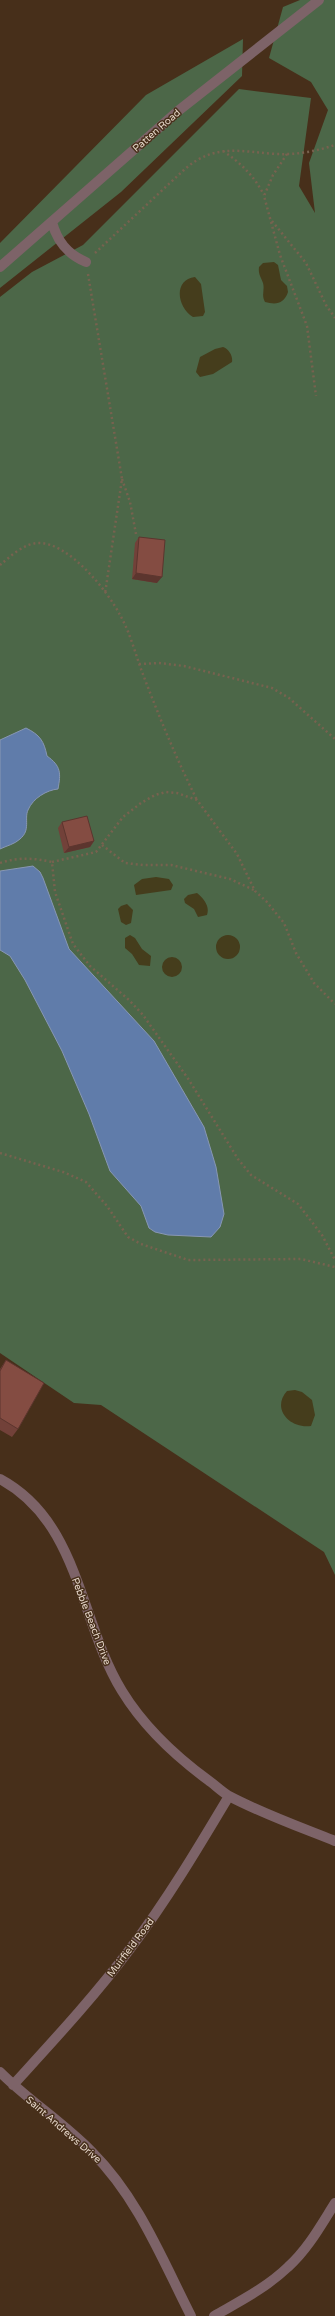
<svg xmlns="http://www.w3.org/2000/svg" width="335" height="2316" font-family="'Varela Round',sans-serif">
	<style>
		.green { fill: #4c6748 }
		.sand { fill: #453d1c }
		.water { fill: #607caa; stroke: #8897b3 }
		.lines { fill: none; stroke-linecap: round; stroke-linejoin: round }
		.path { stroke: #77624f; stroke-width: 2.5; stroke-dasharray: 2 3; stroke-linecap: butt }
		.minor { stroke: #7d6368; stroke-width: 10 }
		.wall { fill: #724139 }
		.shaded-wall { fill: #5c352e }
		.building { fill: #844c42; stroke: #5c352e }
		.labels { text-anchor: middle; stroke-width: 3; stroke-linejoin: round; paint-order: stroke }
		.street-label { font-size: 10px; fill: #e5d6c9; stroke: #472f1a }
	</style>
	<rect width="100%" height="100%" fill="#472f1a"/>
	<path class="green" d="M 300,0 L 335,0 L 335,1575 L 324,1552 L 101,1405 L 74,1403 L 0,1353 L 0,297 L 32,272 L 83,245 L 239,89 L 311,98 L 299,186 L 315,213 L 309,163 L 328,110 L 311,82 L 269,58 L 283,7 Z
		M 243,39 L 242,76 L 121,192 L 0,288 L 0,243 L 146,95 Z"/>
	<path class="sand" d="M 274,262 L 278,265 L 281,280 L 287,286 L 288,292 C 284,304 276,305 265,302 C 261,295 265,290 263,283 C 261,277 258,274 259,267 L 263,263 Z
		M 195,277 L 201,284 L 205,312 L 203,316 L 193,317 C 177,307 173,280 195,277 Z
		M 223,347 C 229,349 233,356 232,362 L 213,374 L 200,377 L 196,372 L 200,357 L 215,349 Z
		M 156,877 L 169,879 L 173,885 L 171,890 L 136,895 L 134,885 L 142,879 Z
		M 197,893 C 204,899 210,906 207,915 L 198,917 L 194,909 L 185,903 L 184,899 L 188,895 Z
		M 127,904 L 133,910 L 131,923 L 126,925 L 121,922 L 118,909 L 121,906 Z
		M216 947a12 12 0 1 1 24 0a12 12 0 1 1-24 0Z
		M 130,935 L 135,938 L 142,949 L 151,956 L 150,966 L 139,965 L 132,954 L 125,948 L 125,938 Z
		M162 967a10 10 0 1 1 20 0a10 10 0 1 1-20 0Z
		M 295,1390 L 302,1392 L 312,1400 L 315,1415 L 311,1426 C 290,1429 271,1409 287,1391 Z"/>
	<path class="water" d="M 26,728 C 40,735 44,741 47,756 C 61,766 61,773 58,789 C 47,790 33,798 28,810 C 24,819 31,830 20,839 C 15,844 6,846 0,849 L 0,740 Z
		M 33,866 L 40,872 L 43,878 L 69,949 L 154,1041 L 204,1127 L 216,1167 L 224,1214 L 220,1227 L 211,1237 L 168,1235 L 155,1232 L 149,1228 L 141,1206 L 110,1171 L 89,1114 L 62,1051 L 25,980 L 10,956 L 0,950 L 0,871 Z"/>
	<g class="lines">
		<path class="path" d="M 223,151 C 241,163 254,176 264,195
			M 287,154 L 273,175 L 264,196 L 280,255 L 307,326 L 316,396
			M 272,221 L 306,263 L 326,305 L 335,318
			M 95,253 L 186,168 C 216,143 242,152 277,154 C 296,155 317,151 335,145
			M 88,274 L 122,479 L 105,594
			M 122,479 L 130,502 L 136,534
			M 0,565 C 11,556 24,543 39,543 C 69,543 107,590 120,615 C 131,634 136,657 144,677 C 160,719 177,760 197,800
			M 139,664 L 159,663 L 184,666 L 272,688 L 289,698 L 335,739
			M 102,845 L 125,863 L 143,865 L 171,865 L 230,879 L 254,890
			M 52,862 L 96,852 L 123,817 L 141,803 L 155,795 L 166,792 L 177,793 L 197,800 L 237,854 L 255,891 L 266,901 L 284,923 L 296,953 L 314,983 L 335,1004
			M 0,863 C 18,857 34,858 52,862 L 55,892 L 73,944 L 90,966 L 129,1000 L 143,1015 L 189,1080 L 238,1159 L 251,1175 L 298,1204 L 322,1235 L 335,1260
			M 0,1153 L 63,1172 L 86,1182 L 107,1206 L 128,1237 L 141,1244 L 188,1260 L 301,1259 L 335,1267"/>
		<path class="minor" d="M 52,222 C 57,241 67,254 86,262
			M 0,267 L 178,111 L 319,0
			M 0,1479 C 80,1522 79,1621 122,1691 C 144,1727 174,1755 208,1780 C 215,1785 222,1792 229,1796 C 263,1814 300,1827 335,1841
			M 0,2072 C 29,2101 64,2123 92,2152 C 138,2198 162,2259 191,2316
			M 13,2085 C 53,2041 94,1997 130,1949 C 167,1900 198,1848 229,1796
			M 214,2316 C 240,2301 266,2288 288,2267 C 308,2249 321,2225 335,2203"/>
	</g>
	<path class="wall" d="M 139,537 L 157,583 L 132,579 L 135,543 Z
		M 62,822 L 94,841 L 90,847 L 64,853 L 58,828 Z
		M 6,1360 L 18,1429 L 12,1437 L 0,1430 L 0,1369 Z"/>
	<path class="shaded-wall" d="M 136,573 L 162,577 L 157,583 L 132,579 Z
		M 94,841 L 90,847 L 64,853 L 69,847 Z"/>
	<path class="building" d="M 139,537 L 165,540 L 162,577 L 136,573 Z
		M 87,816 L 94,841 L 69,847 L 62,822 Z
		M 6,1360 L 44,1383 L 18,1429 L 0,1418 L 0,1371 Z"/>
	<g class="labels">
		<g class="street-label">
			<text transform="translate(156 130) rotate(-41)" y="4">Patten Road</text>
			<text transform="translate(92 1621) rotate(69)" y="4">Pebble Beach Drive</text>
			<text transform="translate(130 1947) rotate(-53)" y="4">Muirfield Road</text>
			<text transform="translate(64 2129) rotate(41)" y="4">Saint Andrews Drive</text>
		</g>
	</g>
</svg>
